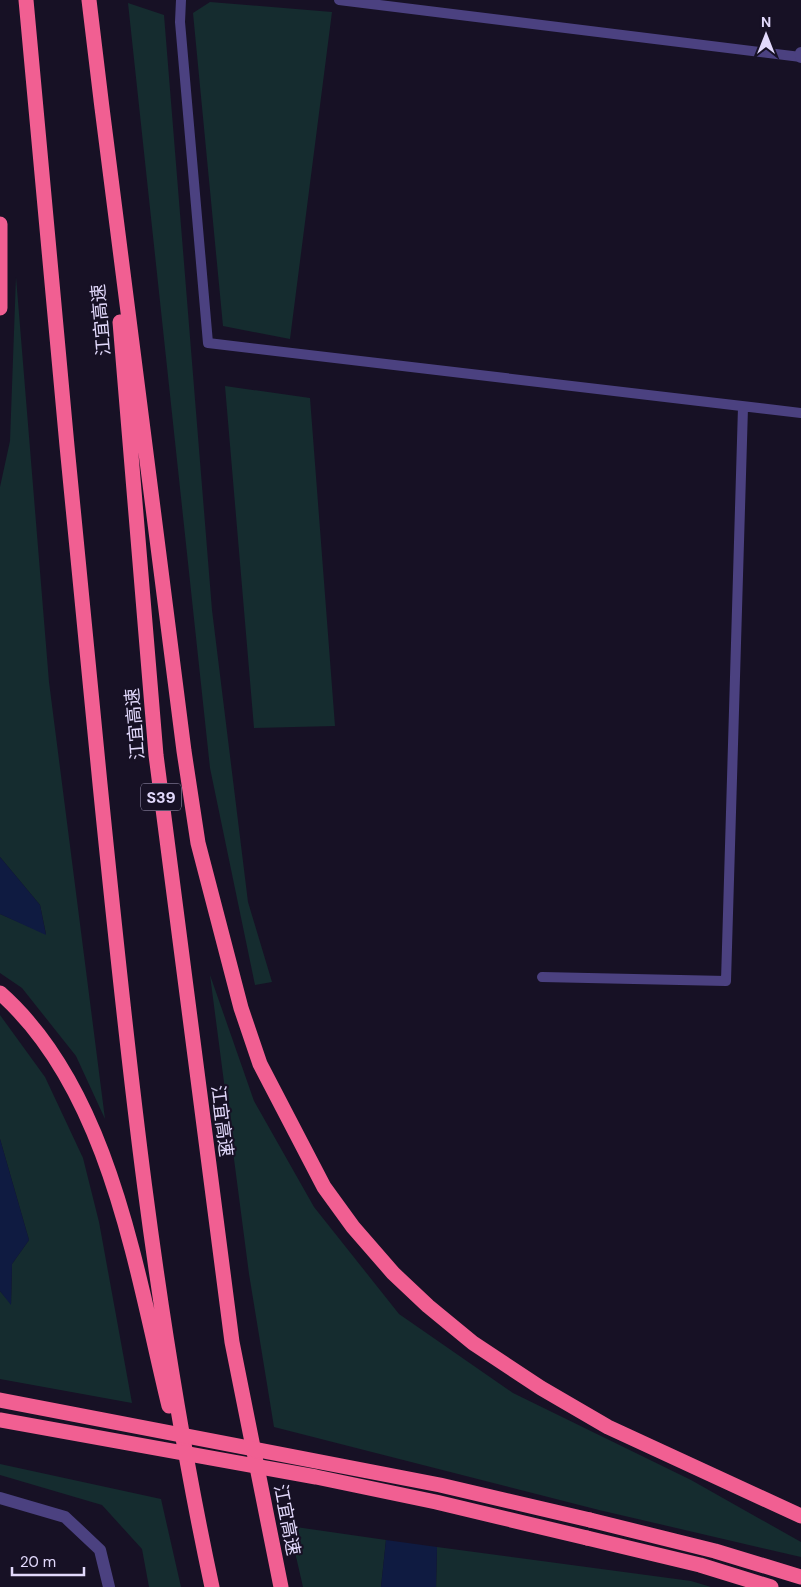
<svg xmlns="http://www.w3.org/2000/svg" width="801" height="1587" font-family="'DM Sans','Noto Sans SC',sans-serif">
	<style>
		.green { fill: #152c2f }
		.water { fill: #0f1b41 }
		.lines { fill: none; stroke-linecap: round; stroke-linejoin: round }
		.service { stroke: #4b4180; stroke-width: 10 }
		.minor { stroke: #4b4180; stroke-width: 12 }
		.motorway { stroke: #f15f92; stroke-width: 15 }
		.motorway-bridge { stroke: #f15f92; stroke-width: 15 }
		.labels { text-anchor: middle; stroke-width: 4.5; stroke-linejoin: round; paint-order: stroke }
		.shield { fill: #171125; stroke: #a59dbc; stroke-width: 1 }
		.shield-label { font-size: 16px; font-weight: bold; fill: #e2d9fc }
		.street-label { font-size: 18px; fill: #e2d9fc; stroke: #171125 }
	</style>
	<rect width="100%" height="100%" fill="#171125"/>
	<path class="green" d="M 210,2 L 332,12 L 290,339 L 223,326 L 193,13 Z
		M 128,3 L 164,15 L 212,610 L 248,902 L 272,982 L 255,985 L 210,768 Z
		M 16,277 L 49,682 L 105,1119 L 76,1056 L 22,988 L 0,973 L 0,914 L 46,934 L 40,905 L 0,857 L 0,487 L 10,441 Z
		M 225,386 L 310,398 L 335,726 L 254,728 Z
		M 210,975 L 254,1101 L 314,1207 L 399,1314 L 513,1393 L 691,1480 L 801,1542 L 801,1557 L 599,1510 L 274,1427 L 249,1274 Z
		M 0,1015 L 45,1077 L 83,1158 L 99,1222 L 132,1403 L 0,1379 L 0,1291 L 11,1304 L 12,1264 L 29,1240 L 0,1139 Z
		M 0,1464 L 161,1499 L 181,1587 L 149,1587 L 142,1549 L 102,1505 L 0,1475 Z
		M 289,1526 L 386,1540 L 381,1587 L 303,1587 Z
		M 437,1547 L 691,1581 L 711,1587 L 436,1587 Z"/>
	<path class="water" d="M 0,857 L 40,905 L 46,935 L 0,914 Z
		M 0,1139 L 29,1240 L 12,1264 L 11,1305 L 0,1291 Z
		M 386,1540 L 437,1547 L 436,1587 L 381,1587 Z"/>
	<g class="lines">
		<path class="service" d="M 181,0 L 180,22 L 208,343 L 801,413
			M 339,0 L 801,57
			M 542,977 L 726,981 L 743,407"/>
		<path class="minor" d="M 801,53 L 801,57
			M 0,1498 L 65,1517 L 100,1550 L 109,1587"/>
		<path class="motorway" d="M 26,0 C 49,261 74,523 100,784 C 127,1053 155,1322 212,1587
			M 89,0 L 102,108
			M 101,100 L 184,751 L 198,843 L 241,1008 L 260,1064 L 324,1187 L 353,1227 L 393,1273 L 428,1306 L 473,1343 L 541,1388 L 608,1427 L 801,1516
			M 0,224 L 0,308
			M 120,322 L 156,755 L 232,1342 L 281,1587
			M 0,993 C 110,1090 136,1271 169,1406
			M 590,1520 L 715,1551 L 801,1577
			M 587,1538 L 700,1565 L 771,1587"/>
		<path class="motorway-bridge" d="M 0,1400 L 440,1485 L 590,1520
			M 0,1420 L 316,1477 L 436,1502 L 587,1538"/>
	</g>
	<g class="labels">
		<rect class="shield" x="141" y="783.5" width="40" height="27" rx="4"/>
		<g class="shield-label">
			<text x="161" y="803">S39</text>
		</g>
		<g class="street-label">
			<text transform="translate(101 320) rotate(-95)" y="6">江宜高速</text>
			<text transform="translate(135 724) rotate(-95)" y="6">江宜高速</text>
			<text transform="translate(222 1121) rotate(83)" y="6">江宜高速</text>
			<text transform="translate(287 1520) rotate(79)" y="6">江宜高速</text>
		</g>
	</g>
	<g transform="translate(766 35)" stroke="#171125" stroke-width="4" paint-order="stroke">
	<path d="M0-4L9 19L0 12L-9 19Z" fill="#e2d9fc"/>
	<text y="-8" font-size="14" font-weight="bold" text-anchor="middle" fill="#e2d9fc">N</text>
	</g>
	<path d="M12 1567v8h72v-8" fill="none" stroke="#e2d9fc" stroke-width="2.5"/>
	<text x="20" y="1567" font-size="15" fill="#e2d9fc" stroke="#171125" stroke-width="4" paint-order="stroke">20 m</text>
</svg>
